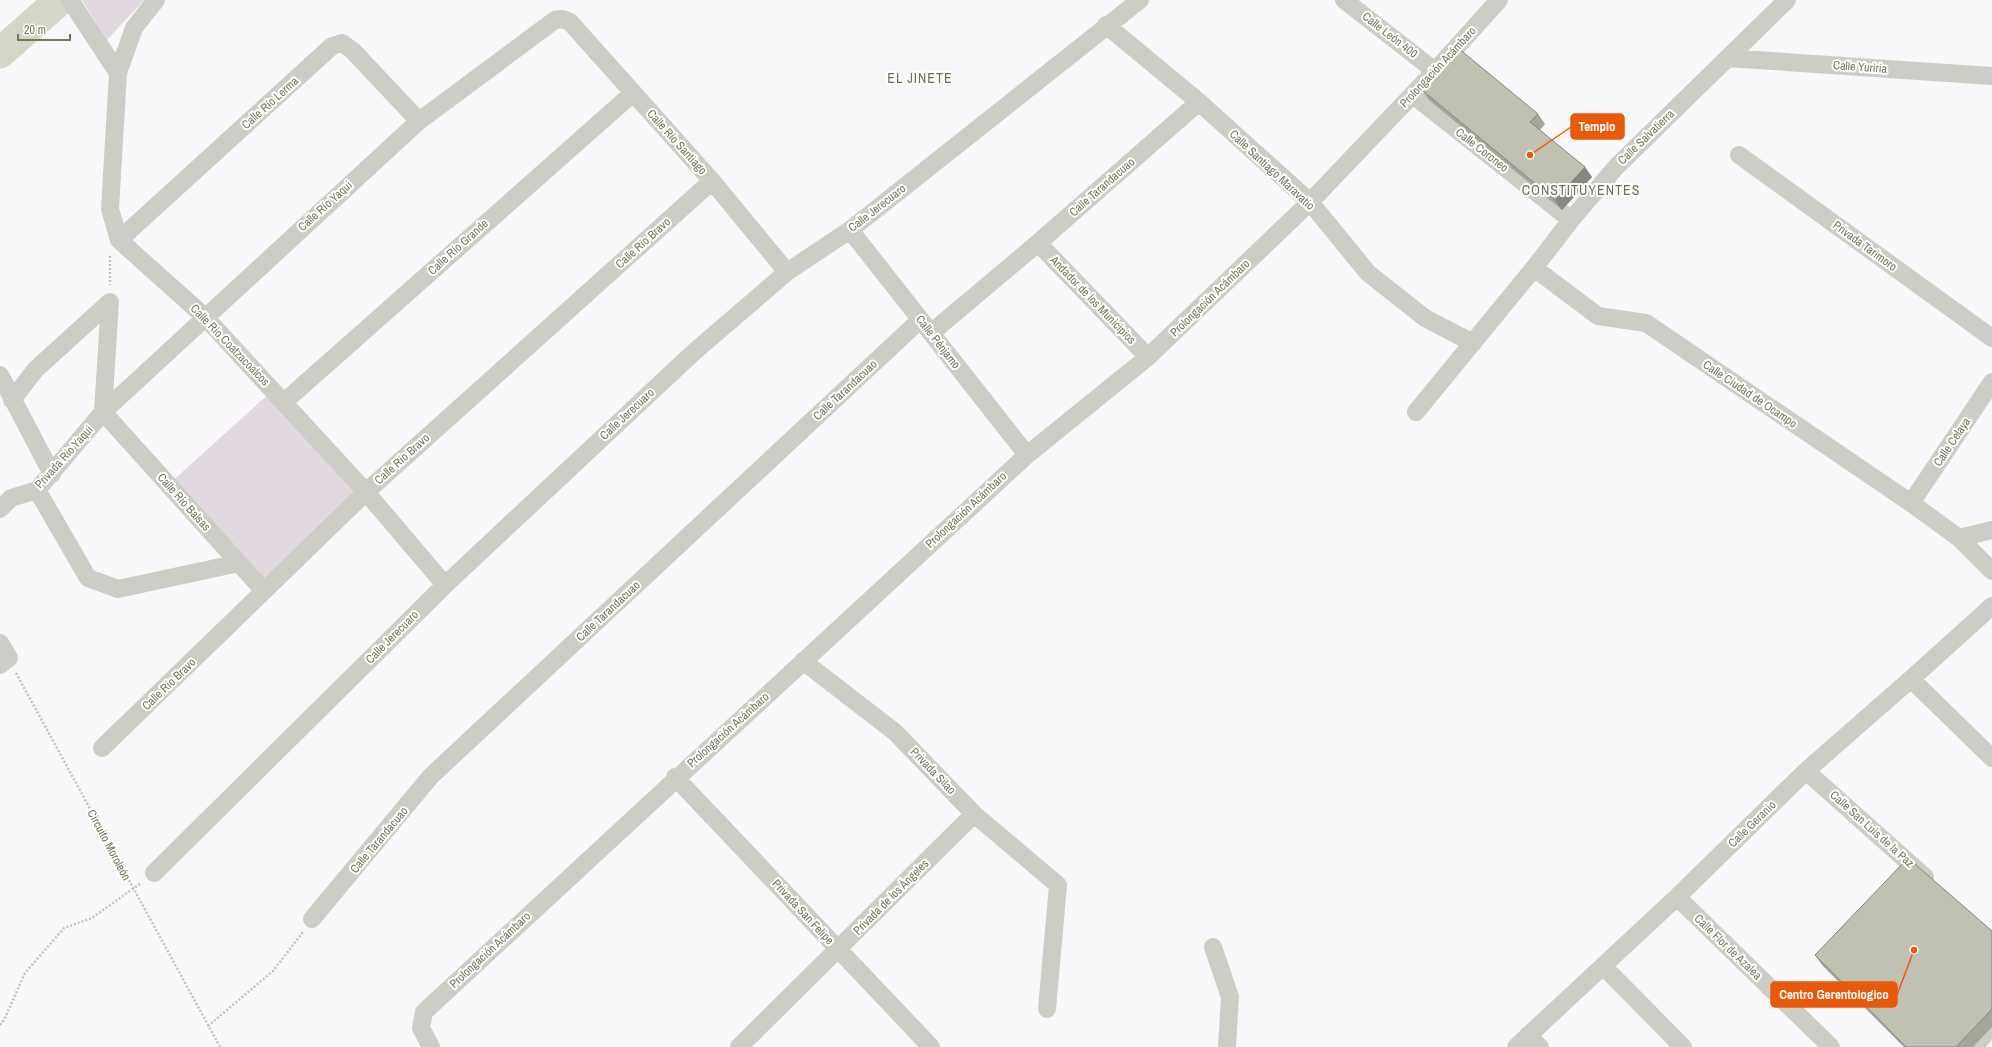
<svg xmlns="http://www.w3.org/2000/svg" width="1992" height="1047" font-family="'Archivo Narrow',sans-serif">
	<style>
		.green { fill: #e2d8df }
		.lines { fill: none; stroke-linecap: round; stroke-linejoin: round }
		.river { stroke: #d5d5c8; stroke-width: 31 }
		.path { stroke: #c2c4bd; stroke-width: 2.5; stroke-dasharray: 2 2; stroke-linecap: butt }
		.minor { stroke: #cccec5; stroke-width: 18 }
		.wall { fill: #a5a69a }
		.shaded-wall { fill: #86877d }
		.building { fill: #c0c1b3; stroke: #86877d }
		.labels { text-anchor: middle; stroke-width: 4; stroke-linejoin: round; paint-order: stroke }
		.street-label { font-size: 12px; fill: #747959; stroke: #fff }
		.quarter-label { font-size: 14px; letter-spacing: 1px; fill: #6b7055; stroke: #fff }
		.leader { fill: none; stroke: #e8590c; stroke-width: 1.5 }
		.callout-dot { fill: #e8590c; stroke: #fff; stroke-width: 1.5 }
		.callout { fill: #e8590c; stroke: #e8590c; stroke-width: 1.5 }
		.callout-label { font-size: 13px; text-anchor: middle; font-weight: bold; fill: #fff }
	</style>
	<rect width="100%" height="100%" fill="#f9f7fa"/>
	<path class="green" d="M 82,0 L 144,0 L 107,40 Z
		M 273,390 L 366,492 L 264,591 L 168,485 Z"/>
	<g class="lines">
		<path class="river" d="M 0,53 L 60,0"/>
		<path class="path" d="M 110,256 L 110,285
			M 16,673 L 220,1047
			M 0,1025 L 4,1020 L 25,973 L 64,928 L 92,918 L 141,883
			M 208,1026 L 273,971 L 303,932"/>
		<path class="minor" d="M 70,0 L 118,73 L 110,209 L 119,240 L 205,317 L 366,492 L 445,585
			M 1344,0 L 1435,71
			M 1106,25 L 1199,102 L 1310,202 L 1368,273 L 1425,318 L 1473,343
			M 1727,58 L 1992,76
			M 118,73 L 134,28 L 156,0
			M 1413,95 L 1571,220
			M 1739,155 L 1992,338
			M 850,230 L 1027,455
			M 119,240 L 332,46 L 342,43 L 353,51 L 419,121
			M 1038,243 L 1148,357
			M 1534,268 L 1598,316 L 1646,323 L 1911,503 L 1959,538 L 1992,571
			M 931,333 L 1038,243 L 1199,102
			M 0,375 L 52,474
			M 12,400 L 36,369 L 110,302
			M 284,402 L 633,93
			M 103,412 L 264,591
			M 103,412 L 110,302
			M 1416,412 L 1534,268 L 1571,220 L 1616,167 L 1787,0
			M 37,490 L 88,578 L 118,589 L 239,563
			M 1911,503 L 1992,382
			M 0,509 L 11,498 L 37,490 L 103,412 L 419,121 L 555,20 L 562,19 L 570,22 L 712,181 L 787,272
			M 1959,538 L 1992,530
			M 0,643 L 9,658 L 0,665
			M 803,661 L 895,732 L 974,814 L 1058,885 L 1047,1009
			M 1911,679 L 1992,758
			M 102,748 L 366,492 L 712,181
			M 1806,771 L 1925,877
			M 675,777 L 931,1047
			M 154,873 L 445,585 L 694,352 L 787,272 L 850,230 L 1140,0
			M 1677,897 L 1831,1047
			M 312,919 L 431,776 L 920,320
			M 1213,947 L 1230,997 L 1227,1047
			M 1603,966 L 1683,1047
			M 1528,1035 L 1540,1047
			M 431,1047 L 421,1028 L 424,1012 L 1027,455 L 1148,357 L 1310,202 L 1435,71 L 1499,0
			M 739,1047 L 974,814
			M 1516,1047 L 1677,897 L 1806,771 L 1911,679 L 1992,606
			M 1973,1047 L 1992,1027"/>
	</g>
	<path class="wall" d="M 1422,90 L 1538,114 L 1545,124 L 1540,130 L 1592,177 L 1562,210 L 1429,100 Z
		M 1992,931 L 1992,1027 L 1973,1047 L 1904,1047 L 1822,965 L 1815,955 Z"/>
	<path class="shaded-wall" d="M 1585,167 L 1592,177 L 1562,210 L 1555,200 Z"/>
	<path class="building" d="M 1458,48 L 1538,114 L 1530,122 L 1585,167 L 1555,200 L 1422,90 Z
		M 1908,858 L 1992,931 L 1992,1009 L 1956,1047 L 1906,1047 L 1815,955 Z"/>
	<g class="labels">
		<g class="street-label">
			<text transform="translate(1390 35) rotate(38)" y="4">Calle León 400</text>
			<text transform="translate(1438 67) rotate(-47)" y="4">Prolongación Acámbaro</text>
			<text transform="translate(1860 67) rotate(4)" y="4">Calle Yuriria</text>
			<text transform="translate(270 103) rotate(-42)" y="4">Calle Río Lerma</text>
			<text transform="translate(1646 137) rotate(-44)" y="4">Calle Salvatierra</text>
			<text transform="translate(677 142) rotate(48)" y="4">Calle Río Santiago</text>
			<text transform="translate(1482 150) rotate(38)" y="4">Calle Coroneo</text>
			<text transform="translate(1272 170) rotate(43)" y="4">Calle Santiago Maravatio</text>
			<text transform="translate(1102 187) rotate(-41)" y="4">Calle Tarandacuao</text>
			<text transform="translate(325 206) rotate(-42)" y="4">Calle Río Yaqui</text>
			<text transform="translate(877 208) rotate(-38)" y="4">Calle Jerecuaro</text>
			<text transform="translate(643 243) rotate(-42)" y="4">Calle Río Bravo</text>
			<text transform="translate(1865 246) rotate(36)" y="4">Privada Tarimoro</text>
			<text transform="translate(458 247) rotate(-42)" y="4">Calle Río Grande</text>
			<text transform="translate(1210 298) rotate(-44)" y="4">Prolongación Acámbaro</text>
			<text transform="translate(1093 300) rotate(46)" y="4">Andador de los Municipios</text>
			<text transform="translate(938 342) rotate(52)" y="4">Calle Pénjamo</text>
			<text transform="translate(230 345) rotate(46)" y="4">Calle Río Coatzacoalcos</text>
			<text transform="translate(845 390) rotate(-43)" y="4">Calle Tarandacuao</text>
			<text transform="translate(1750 394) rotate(34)" y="4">Calle Ciudad de Ocampo</text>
			<text transform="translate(627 414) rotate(-43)" y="4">Calle Jerecuaro</text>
			<text transform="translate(1952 442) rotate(-56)" y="4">Calle Celaya</text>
			<text transform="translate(64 457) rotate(-48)" y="4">Privada Río Yaqui</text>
			<text transform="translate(402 459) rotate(-42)" y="4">Calle Río Bravo</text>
			<text transform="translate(184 502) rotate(48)" y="4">Calle Río Balsas</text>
			<text transform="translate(966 510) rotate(-43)" y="4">Prolongación Acámbaro</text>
			<text transform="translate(608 611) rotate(-43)" y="4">Calle Tarandacuao</text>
			<text transform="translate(392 637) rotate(-45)" y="4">Calle Jerecuaro</text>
			<text transform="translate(169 684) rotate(-44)" y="4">Calle Río Bravo</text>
			<text transform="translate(728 730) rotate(-42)" y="4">Prolongación Acámbaro</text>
			<text transform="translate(933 771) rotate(46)" y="4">Privada Silao</text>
			<text transform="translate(1752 824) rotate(-44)" y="4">Calle Geranio</text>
			<text transform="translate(1872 829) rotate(42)" y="4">Calle San Luis de la Paz</text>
			<text transform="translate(379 840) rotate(-50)" y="4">Calle Tarandacuao</text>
			<text transform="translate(109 845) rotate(62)" y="4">Circuito Moroleón</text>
			<text transform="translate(891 897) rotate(-45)" y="4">Privada de los Ángeles</text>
			<text transform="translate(803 912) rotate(47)" y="4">Privada San Felipe</text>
			<text transform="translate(1728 947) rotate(44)" y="4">Calle Flor de Azalea</text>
			<text transform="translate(490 950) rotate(-43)" y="4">Prolongación Acámbaro</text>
		</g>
		<g class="quarter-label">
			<text x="920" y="83">EL JINETE</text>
			<text x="1581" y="195">CONSTITUYENTES</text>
		</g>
	</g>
	<path class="leader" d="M1530 155L1571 127M1914 950L1897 995"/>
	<g class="callout-dot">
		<circle cx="1530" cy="155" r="4"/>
		<circle cx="1914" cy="950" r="4"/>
	</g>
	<g class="callout">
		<rect x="1571" y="114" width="53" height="25" rx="4"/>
		<rect x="1771" y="982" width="126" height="25" rx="4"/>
	</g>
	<g class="callout-label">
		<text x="1597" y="131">Templo</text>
		<text x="1834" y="999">Centro Gerentologico</text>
	</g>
	<path d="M18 34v6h52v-6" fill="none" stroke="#747959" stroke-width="2"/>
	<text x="24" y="34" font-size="12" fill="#747959" stroke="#ffffff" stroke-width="3" paint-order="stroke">20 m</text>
</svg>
